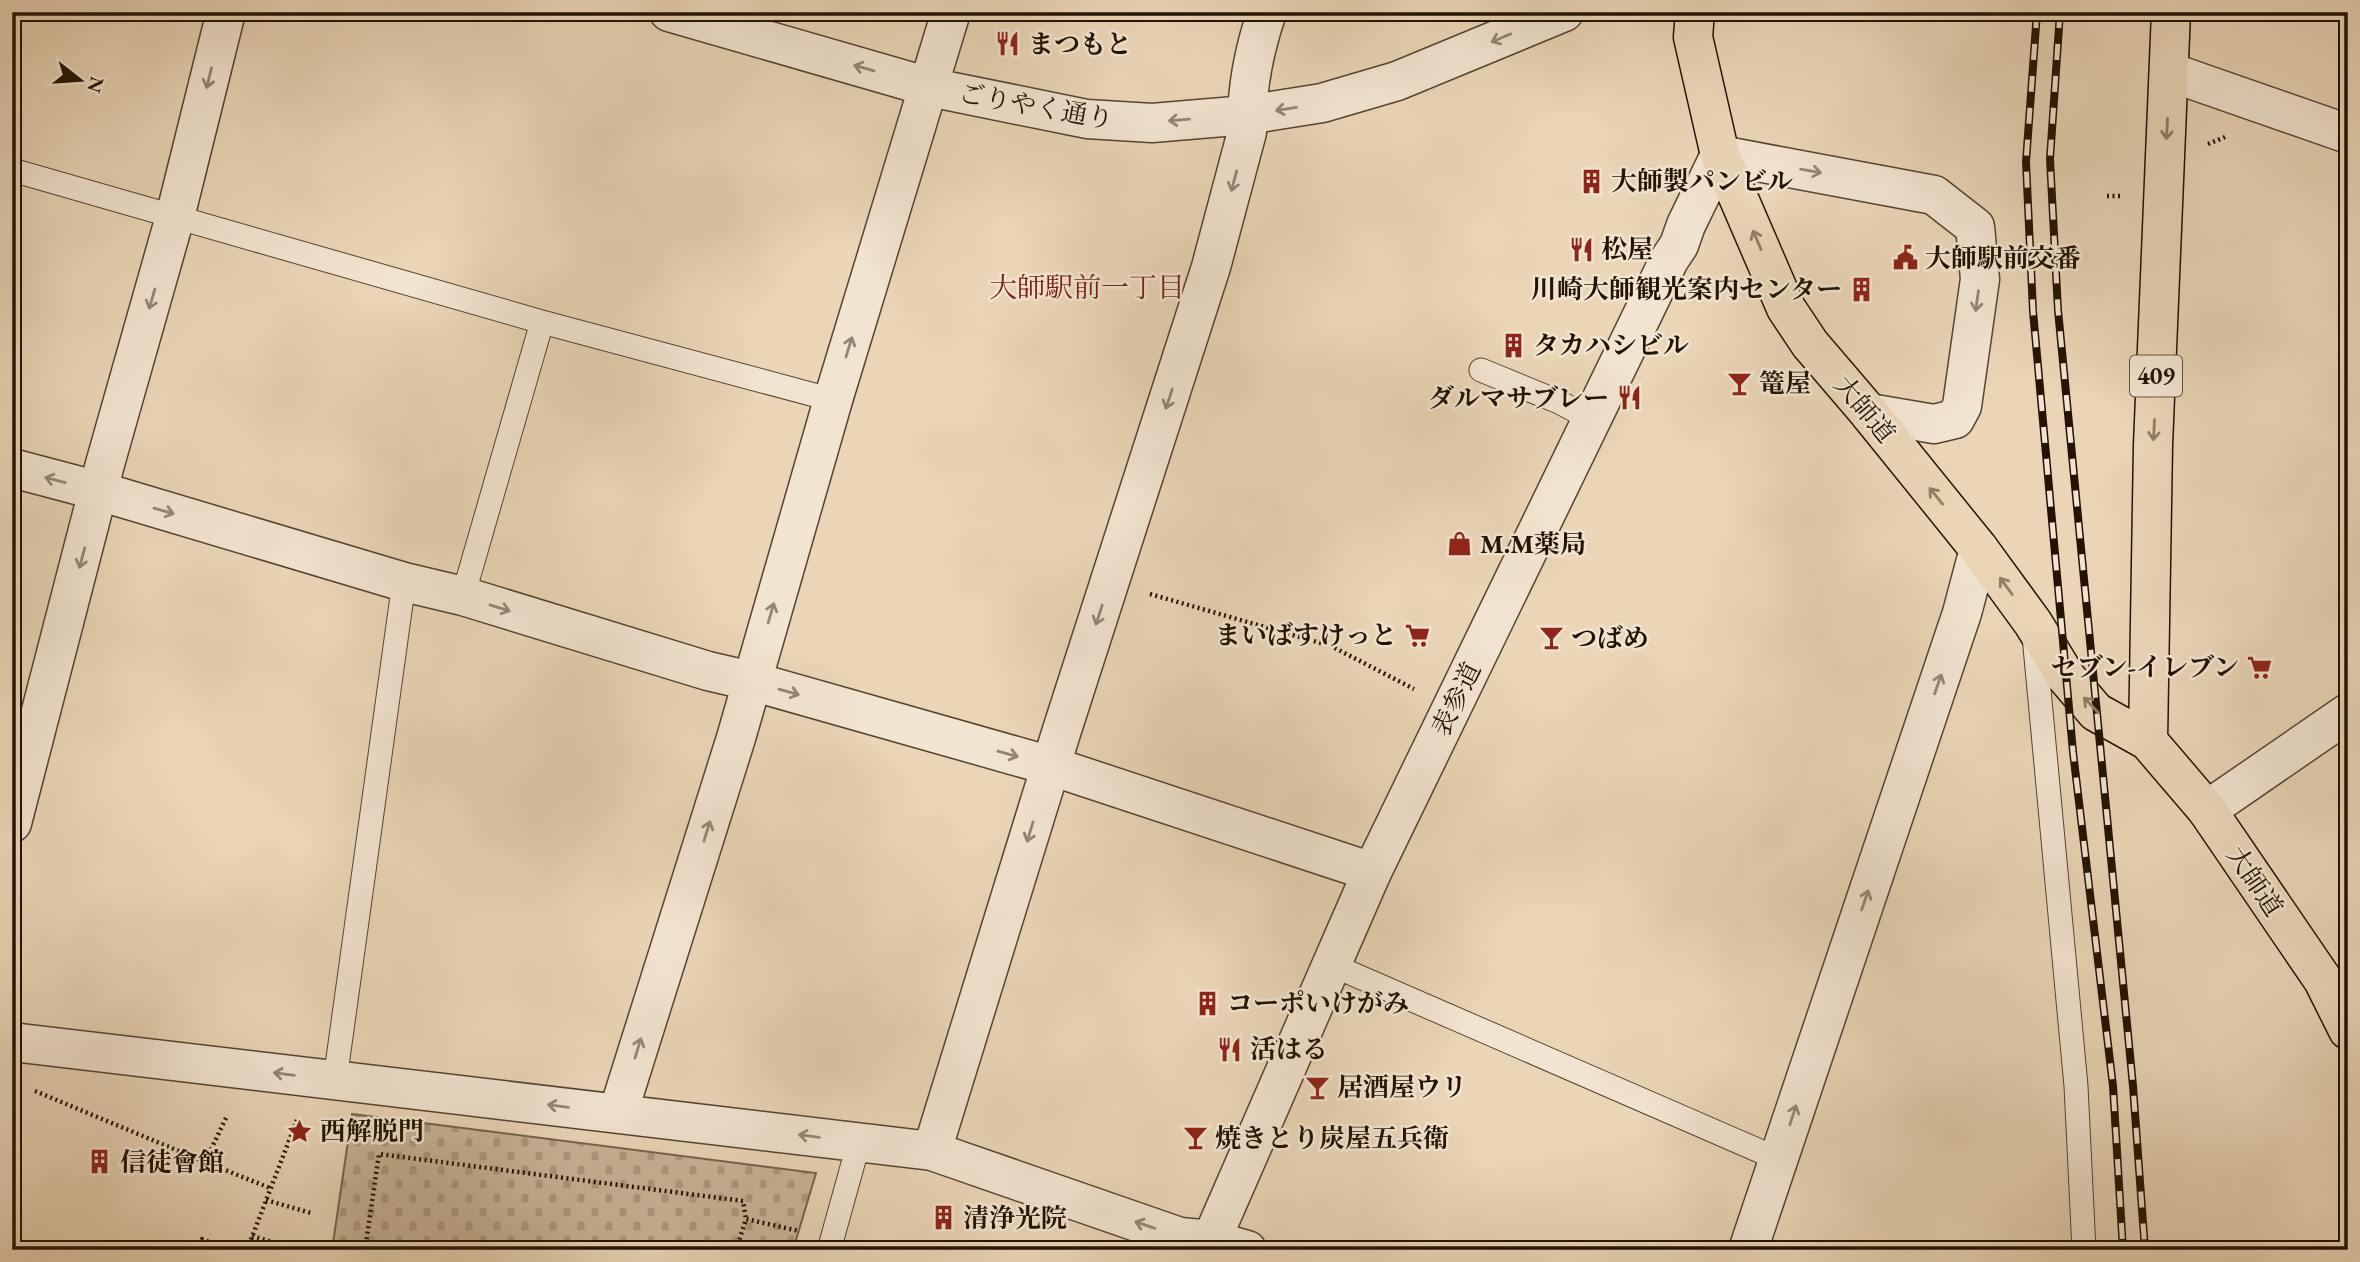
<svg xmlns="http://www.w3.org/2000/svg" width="2360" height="1262" font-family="'EB Garamond','Noto Serif JP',serif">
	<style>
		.cemetery { fill: url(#cemetery-stones); stroke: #75644e; stroke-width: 2 }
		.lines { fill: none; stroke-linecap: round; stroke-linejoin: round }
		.service-casing { stroke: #544430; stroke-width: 25 }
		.minor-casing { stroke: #544430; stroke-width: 41 }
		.tertiary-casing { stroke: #544430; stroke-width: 41 }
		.trunk-casing { stroke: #221303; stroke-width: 41 }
		.path { stroke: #221303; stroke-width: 4.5; stroke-dasharray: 2 3.5; stroke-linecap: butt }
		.service { stroke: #f1e4d0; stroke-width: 23 }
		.minor { stroke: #f1e4d0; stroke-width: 38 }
		.tertiary { stroke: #f1e4d0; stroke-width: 38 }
		.trunk { stroke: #ead5b7; stroke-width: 38 }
		.rail-casing { stroke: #221303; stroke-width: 8 }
		.rail { stroke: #f1e4d0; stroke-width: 5; stroke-dasharray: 16; stroke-linecap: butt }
		.oneway { stroke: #948674 }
		.oneway2 { stroke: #907e66 }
		.labels { text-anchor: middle; stroke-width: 5; stroke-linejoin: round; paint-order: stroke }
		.shield { fill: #f1e4d0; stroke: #605240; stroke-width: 2 }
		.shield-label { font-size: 24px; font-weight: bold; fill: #221303 }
		.poi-label { font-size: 26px; font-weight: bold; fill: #221303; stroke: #f1e4d0; text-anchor: start }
		.street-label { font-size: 26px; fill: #221303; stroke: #f1e4d0 }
		.neighbourhood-label { font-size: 28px; fill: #7a1f14; stroke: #f1e4d0 }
	</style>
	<defs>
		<pattern id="cemetery-stones" width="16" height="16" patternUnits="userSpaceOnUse" patternTransform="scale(1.75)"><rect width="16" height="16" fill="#c8b498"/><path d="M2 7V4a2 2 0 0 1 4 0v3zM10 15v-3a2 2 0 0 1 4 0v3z" fill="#ac9a81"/></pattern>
	</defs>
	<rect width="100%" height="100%" fill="#ead5b7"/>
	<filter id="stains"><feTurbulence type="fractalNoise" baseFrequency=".00286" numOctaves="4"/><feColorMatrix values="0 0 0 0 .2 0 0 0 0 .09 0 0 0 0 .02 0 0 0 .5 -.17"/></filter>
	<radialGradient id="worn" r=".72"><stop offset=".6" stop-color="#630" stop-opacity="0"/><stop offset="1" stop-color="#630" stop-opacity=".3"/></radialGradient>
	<path class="cemetery" d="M 352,1114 L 816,1173 L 793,1250 L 332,1250 Z"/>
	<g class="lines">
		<defs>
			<path id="service" d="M 12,170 L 542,322 L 833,400
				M 1481,370 L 1559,402 L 1591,419
				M 463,596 L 542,322
				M 2034,636 L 2076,1086 L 2084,1250
				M 1332,965 L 1778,1159
				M 335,1080 L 404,582
				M 829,1250 L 859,1142"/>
			<path id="minor" d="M 669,12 L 929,87 L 1087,119 L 1152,123 L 1247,115 L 1322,103 L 1397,81 L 1564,12
				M 2170,72 L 2348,134
				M 1720,155 L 1934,195 L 1975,227 L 1980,279 L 1962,406 L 1955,419 L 1934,424 L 1869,413
				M 12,468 L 99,491 L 404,582 L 463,596 L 708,671 L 751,681 L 1051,766 L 1372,872
				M 2207,810 L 2348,713
				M 12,823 L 105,464 L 175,217 L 226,12
				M 12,1042 L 932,1151 L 1180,1237 L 1211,1240 L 1247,1250
				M 618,1113 L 736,738 L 833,400 L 951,12
				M 932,1151 L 1061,733 L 1211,267 L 1247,132 C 1246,92 1254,50 1267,12
				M 1748,1250 L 1962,613 L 1979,549"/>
			<path id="tertiary" d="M 1207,1250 L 1372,872 L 1669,260 L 1679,245 L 1686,225 L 1720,155"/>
			<path id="trunk" d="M 1695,12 L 1693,37 L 1720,155 L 1786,308 L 1810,344 L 1869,413 L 1979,549 L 2033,623 L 2066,677 L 2096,712 L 2148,741 L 2207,810 L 2323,980 L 2348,1030
				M 2148,741 L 2153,445 L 2171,12"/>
		</defs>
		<use href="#service" class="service-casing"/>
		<use href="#minor" class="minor-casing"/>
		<use href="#tertiary" class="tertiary-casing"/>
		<use href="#trunk" class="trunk-casing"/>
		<path class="path" d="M 2208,144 L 2225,137
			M 2107,196 L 2121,196
			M 1150,594 L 1331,646 L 1414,689
			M 35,1091 L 205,1162
			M 226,1118 L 205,1162 L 270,1188
			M 266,1200 L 311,1213
			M 252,1236 L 299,1250
			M 198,1250 L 202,1239 L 227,1250
			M 247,1250 L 297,1120
			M 365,1250 L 379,1154 L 743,1201 L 746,1219
			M 736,1250 L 746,1219 L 799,1231"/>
		<use href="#service" class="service"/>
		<use href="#minor" class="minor"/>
		<use href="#tertiary" class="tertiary"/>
		<use href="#trunk" class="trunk"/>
		<defs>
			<path id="rail" d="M 2037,12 L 2026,162 L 2033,311 L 2073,752 L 2113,1086 L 2123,1250
				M 2060,12 L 2050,159 L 2058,310 L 2133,1086 L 2145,1250"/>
		</defs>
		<use href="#rail" class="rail-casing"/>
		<use href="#rail" class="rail"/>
	</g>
	<defs><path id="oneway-shaft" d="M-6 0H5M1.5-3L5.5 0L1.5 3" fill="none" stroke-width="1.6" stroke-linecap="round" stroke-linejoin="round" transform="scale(1.75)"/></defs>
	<g class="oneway">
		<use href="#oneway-shaft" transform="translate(1501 38) rotate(157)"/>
		<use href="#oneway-shaft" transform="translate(864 68) rotate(-164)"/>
		<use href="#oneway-shaft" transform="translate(209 78) rotate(104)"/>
		<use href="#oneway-shaft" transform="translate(1286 109) rotate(171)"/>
		<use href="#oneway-shaft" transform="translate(1179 120) rotate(175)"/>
		<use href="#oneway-shaft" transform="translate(1811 171) rotate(10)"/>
		<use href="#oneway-shaft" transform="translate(1234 181) rotate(105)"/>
		<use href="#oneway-shaft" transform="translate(152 299) rotate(106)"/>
		<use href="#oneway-shaft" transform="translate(1977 301) rotate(98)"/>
		<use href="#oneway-shaft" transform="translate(849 347) rotate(-73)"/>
		<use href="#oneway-shaft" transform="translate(1169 399) rotate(108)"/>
		<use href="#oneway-shaft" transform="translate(55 480) rotate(-165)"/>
		<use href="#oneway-shaft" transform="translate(164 511) rotate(16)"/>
		<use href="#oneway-shaft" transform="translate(82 558) rotate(105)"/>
		<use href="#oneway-shaft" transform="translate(500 608) rotate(17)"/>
		<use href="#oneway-shaft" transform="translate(771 613) rotate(-74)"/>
		<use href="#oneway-shaft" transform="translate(1099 615) rotate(108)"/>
		<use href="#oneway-shaft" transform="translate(1938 684) rotate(-71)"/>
		<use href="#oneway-shaft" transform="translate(789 692) rotate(16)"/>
		<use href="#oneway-shaft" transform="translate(1008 754) rotate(16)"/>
		<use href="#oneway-shaft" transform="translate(707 831) rotate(-73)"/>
		<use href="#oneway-shaft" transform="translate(1030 832) rotate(107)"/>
		<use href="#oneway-shaft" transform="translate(1865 900) rotate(-71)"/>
		<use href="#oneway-shaft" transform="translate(638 1048) rotate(-73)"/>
		<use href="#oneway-shaft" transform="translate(284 1074) rotate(-173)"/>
		<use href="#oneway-shaft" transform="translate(558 1106) rotate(-173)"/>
		<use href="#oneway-shaft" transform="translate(1793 1115) rotate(-72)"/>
		<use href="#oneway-shaft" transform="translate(809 1136) rotate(-173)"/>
		<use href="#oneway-shaft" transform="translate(1145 1225) rotate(-161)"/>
	</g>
	<g class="oneway2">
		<use href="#oneway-shaft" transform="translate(2167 129) rotate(93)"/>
		<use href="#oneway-shaft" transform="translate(1757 240) rotate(-113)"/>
		<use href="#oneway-shaft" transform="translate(2154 430) rotate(93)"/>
		<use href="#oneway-shaft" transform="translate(1936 496) rotate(-129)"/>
		<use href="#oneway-shaft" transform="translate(2006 586) rotate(-126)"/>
		<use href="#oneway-shaft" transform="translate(2091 705) rotate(-134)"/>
	</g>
	<defs>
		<symbol id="restaurant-bare" viewBox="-9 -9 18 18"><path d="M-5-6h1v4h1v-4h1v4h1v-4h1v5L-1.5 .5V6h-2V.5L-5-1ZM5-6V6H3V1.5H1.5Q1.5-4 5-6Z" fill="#8f2418" stroke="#f1e4d0" stroke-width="2.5" paint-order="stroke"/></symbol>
		<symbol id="building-bare" viewBox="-9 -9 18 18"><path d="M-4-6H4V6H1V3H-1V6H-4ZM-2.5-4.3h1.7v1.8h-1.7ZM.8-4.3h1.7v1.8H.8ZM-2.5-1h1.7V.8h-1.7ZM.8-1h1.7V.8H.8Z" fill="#8f2418" stroke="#f1e4d0" stroke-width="2.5" paint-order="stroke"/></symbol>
		<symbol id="civic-bare" viewBox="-9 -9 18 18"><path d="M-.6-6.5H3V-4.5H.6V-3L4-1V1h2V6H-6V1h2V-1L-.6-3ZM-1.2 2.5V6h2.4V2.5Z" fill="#8f2418" stroke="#f1e4d0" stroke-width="2.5" paint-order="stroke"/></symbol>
		<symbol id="bar-bare" viewBox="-9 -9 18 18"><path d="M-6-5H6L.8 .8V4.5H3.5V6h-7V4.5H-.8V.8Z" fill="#8f2418" stroke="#f1e4d0" stroke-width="2.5" paint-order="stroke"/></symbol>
		<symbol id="shop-bare" viewBox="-9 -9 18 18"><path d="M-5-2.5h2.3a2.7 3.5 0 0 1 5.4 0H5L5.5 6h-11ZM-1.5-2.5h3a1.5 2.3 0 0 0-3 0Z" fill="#8f2418" stroke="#f1e4d0" stroke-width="2.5" paint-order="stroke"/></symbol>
		<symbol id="supermarket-bare" viewBox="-9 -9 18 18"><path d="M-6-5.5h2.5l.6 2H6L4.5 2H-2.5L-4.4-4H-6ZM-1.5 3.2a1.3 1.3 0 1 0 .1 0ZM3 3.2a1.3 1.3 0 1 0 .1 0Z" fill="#8f2418" stroke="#f1e4d0" stroke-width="2.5" paint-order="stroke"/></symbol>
		<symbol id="sight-bare" viewBox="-9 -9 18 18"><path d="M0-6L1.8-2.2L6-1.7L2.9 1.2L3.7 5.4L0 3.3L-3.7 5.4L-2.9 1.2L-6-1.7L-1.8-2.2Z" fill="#8f2418" stroke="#f1e4d0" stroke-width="2.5" paint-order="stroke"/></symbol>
	</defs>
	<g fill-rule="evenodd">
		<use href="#restaurant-bare" x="990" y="26" width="35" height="35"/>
		<use href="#building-bare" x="1574" y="164" width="35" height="35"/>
		<use href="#restaurant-bare" x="1564" y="232" width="35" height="35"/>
		<use href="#civic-bare" x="1888" y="240" width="35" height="35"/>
		<use href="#building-bare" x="1844" y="272" width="35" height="35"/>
		<use href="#building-bare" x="1496" y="328" width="35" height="35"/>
		<use href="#bar-bare" x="1722" y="366" width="35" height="35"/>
		<use href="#restaurant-bare" x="1612" y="380" width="35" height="35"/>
		<use href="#shop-bare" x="1442" y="526" width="35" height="35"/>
		<use href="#supermarket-bare" x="1400" y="618" width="35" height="35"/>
		<use href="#bar-bare" x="1534" y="620" width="35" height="35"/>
		<use href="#supermarket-bare" x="2242" y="650" width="35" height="35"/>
		<use href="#building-bare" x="1190" y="986" width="35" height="35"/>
		<use href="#restaurant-bare" x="1212" y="1032" width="35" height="35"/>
		<use href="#bar-bare" x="1300" y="1070" width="35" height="35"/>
		<use href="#sight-bare" x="282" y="1114" width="35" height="35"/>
		<use href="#bar-bare" x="1178" y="1120" width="35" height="35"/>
		<use href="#building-bare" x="82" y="1144" width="35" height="35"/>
		<use href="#building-bare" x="926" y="1200" width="35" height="35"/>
	</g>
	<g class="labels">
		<rect class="shield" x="2130" y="355.5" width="52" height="41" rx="5"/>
		<g class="shield-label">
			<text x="2156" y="384">409</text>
		</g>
		<g class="poi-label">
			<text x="1028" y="53">まつもと</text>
			<text x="1611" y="190">大師製パンビル</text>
			<text x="1601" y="258">松屋</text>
			<text x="1925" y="267">大師駅前交番</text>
			<text x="1842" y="298" text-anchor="end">川崎大師観光案内センター</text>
			<text x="1533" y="354">タカハシビル</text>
			<text x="1759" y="392">篭屋</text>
			<text x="1609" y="407" text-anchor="end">ダルマサブレー</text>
			<text x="1480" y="553">M.M薬局</text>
			<text x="1397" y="644" text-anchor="end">まいばすけっと</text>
			<text x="1571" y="647">つばめ</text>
			<text x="2239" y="676" text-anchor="end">セブン-イレブン</text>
			<text x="1227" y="1012">コーポいけがみ</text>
			<text x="1250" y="1058">活はる</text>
			<text x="1337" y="1096">居酒屋ウリ</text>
			<text x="320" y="1140">西解脱門</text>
			<text x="1215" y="1147">焼きとり炭屋五兵衛</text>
			<text x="120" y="1171">信徒會館</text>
			<text x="963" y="1227">清浄光院</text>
		</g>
		<g class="street-label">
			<text transform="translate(1036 106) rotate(10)" y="9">ごりやく通り</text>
			<text transform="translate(1865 409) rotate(50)" y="9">大師道</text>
			<text transform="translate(1456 699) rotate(-64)" y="9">表参道</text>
			<text transform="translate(2255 881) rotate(56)" y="9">大師道</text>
		</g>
		<g class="neighbourhood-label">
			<text x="1087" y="297">大師駅前一丁目</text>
		</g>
	</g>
	<rect width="2360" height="1262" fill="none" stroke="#ead5b7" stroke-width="42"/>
	<rect x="14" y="14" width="2332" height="1234" fill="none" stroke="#221303" stroke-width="3.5"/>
	<rect x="21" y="21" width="2318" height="1220" fill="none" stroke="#221303" stroke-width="2"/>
	<g transform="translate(80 80) rotate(107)" stroke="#f1e4d0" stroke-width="5" paint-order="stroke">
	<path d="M0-5L12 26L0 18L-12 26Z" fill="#221303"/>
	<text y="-10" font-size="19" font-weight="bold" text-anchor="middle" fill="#221303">N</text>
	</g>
	<rect width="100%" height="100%" filter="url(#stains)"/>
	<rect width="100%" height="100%" fill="url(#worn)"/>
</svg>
